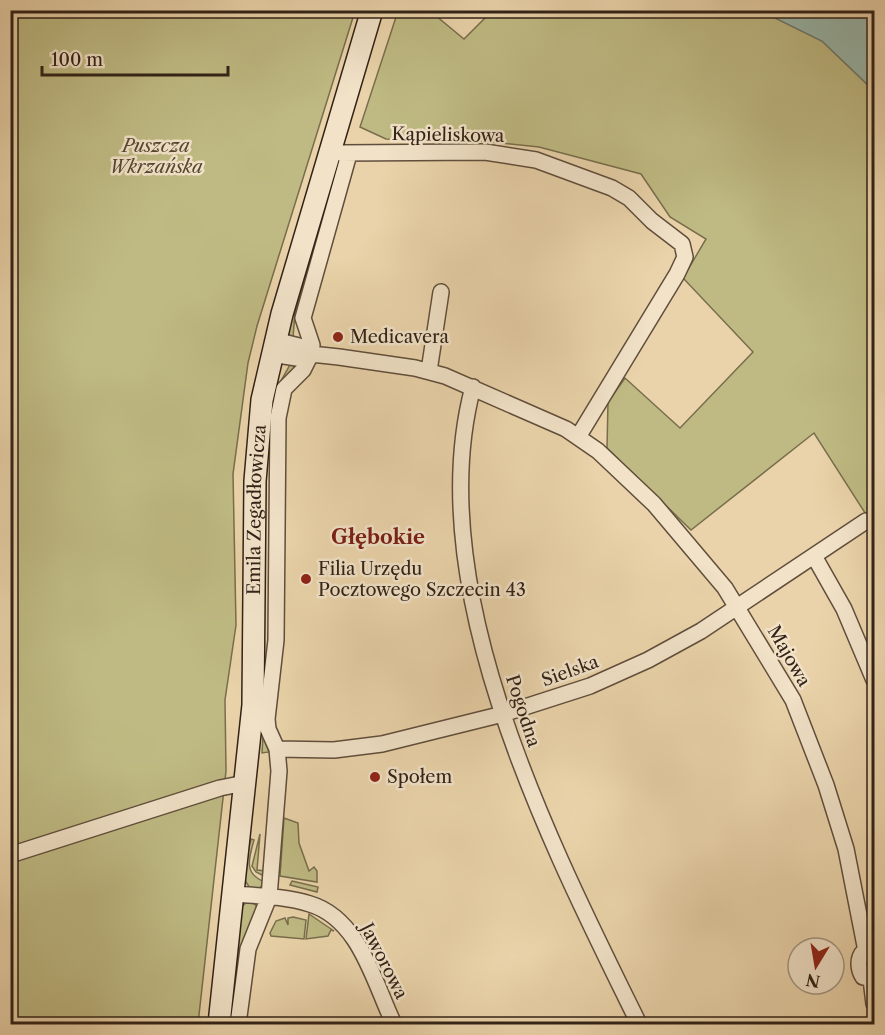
<svg xmlns="http://www.w3.org/2000/svg" width="885" height="1035" font-family="'Libre Caslon Text',serif">
	<style>
		.green { fill: #bfba83; stroke: #786e4d; stroke-width: 1.5 }
		.water { fill: #98b7ab; stroke: #6f7b70; stroke-width: 1.5 }
		.lines { fill: none; stroke-linecap: round; stroke-linejoin: round }
		.minor-casing { stroke: #604e3c; stroke-width: 18 }
		.secondary-casing { stroke: #322217; stroke-width: 24 }
		.minor { stroke: #f1e2c8; stroke-width: 15 }
		.secondary { stroke: #f1e2c8; stroke-width: 21 }
		.poi-dot { fill: #8f2418; stroke: #f1e2c8; stroke-width: 2 }
		.labels { text-anchor: middle; stroke-width: 5; stroke-linejoin: round; paint-order: stroke }
		.street-label { font-size: 18px; fill: #322217; stroke: #f1e2c8 }
		.park-label { font-size: 18px; font-style: italic; fill: #554832; stroke: #f1e2c8 }
		.poi-label { font-size: 18px; fill: #322217; stroke: #f1e2c8; text-anchor: start }
		.neighbourhood-label { font-size: 20px; font-weight: bold; fill: #7a1f14; stroke: #f1e2c8 }
	</style>
	<rect width="100%" height="100%" fill="#ead3aa"/>
	<filter id="stains"><feTurbulence type="fractalNoise" baseFrequency=".00333" numOctaves="4"/><feColorMatrix values="0 0 0 0 .2 0 0 0 0 .09 0 0 0 0 .02 0 0 0 .5 -.17"/></filter>
	<radialGradient id="worn" r=".72"><stop offset=".6" stop-color="#630" stop-opacity="0"/><stop offset="1" stop-color="#630" stop-opacity=".3"/></radialGradient>
	<path class="green" d="M 11,11 L 355,11 L 257,326 L 248,363 L 233,474 L 236,625 L 225,700 L 226,771 L 198,1024 L 11,1024 Z
		M 398,11 L 430,11 L 464,39 L 492,11 L 761,11 L 822,41 L 872,89 L 874,95 L 874,527 L 814,433 L 691,530 L 607,448 L 608,402 L 625,378 L 680,428 L 753,352 L 683,278 L 706,239 L 670,217 L 641,174 L 539,147 L 480,141 L 386,139 L 360,127 Z
		M 339,161 L 295,312 L 293,338 L 288,334 L 299,279 L 336,162 Z
		M 291,363 L 295,369 L 283,382 C 279,466 276,550 271,634 C 269,667 256,722 269,752 L 262,753 L 269,635 L 271,421 L 277,388 Z
		M 284,818 L 298,823 L 299,843 L 309,871 L 314,867 L 317,871 L 317,882 L 280,876 Z
		M 260,834 L 257,870 L 266,871 L 266,877 L 256,872 L 252,866 Z
		M 251,839 L 254,840 C 249,858 243,874 265,882 L 260,888 L 250,888 L 242,876 Z
		M 292,881 L 318,887 L 317,892 L 290,885 Z
		M 246,903 L 253,903 L 259,908 L 233,1024 L 225,1024 L 239,909 Z
		M 309,914 L 334,931 L 331,930 L 328,936 L 306,939 Z
		M 293,917 L 306,920 L 304,939 L 271,936 L 270,933 L 276,921 L 285,918 L 288,925 L 288,918 Z"/>
	<path class="water" d="M 761,11 L 874,11 L 874,95 L 872,89 L 822,41 Z"/>
	<g class="lines">
		<defs>
			<path id="minor" d="M 340,153 L 485,152 L 536,160 L 612,188 L 629,198 L 652,221 L 682,244 L 685,257 L 677,274 L 578,437
				M 275,340 L 299,346 L 311,354
				M 271,354 L 297,358 L 311,354 L 339,357 L 415,368 L 445,376 L 566,429 L 598,451 L 654,504 L 725,588 L 793,700 L 826,785 L 846,849 L 866,951
				M 429,371 L 441,292
				M 473,387 C 419,589 552,847 639,1024
				M 814,556 L 844,609 L 874,680
				M 277,749 L 334,750 L 382,744 L 503,714 L 590,686 L 648,660 L 701,631 L 866,521
				M 10,855 L 220,788 L 245,783
				M 233,894 C 258,896 285,896 310,904 C 360,919 374,983 394,1024
				M 874,954 L 871,951 L 864,951 C 857,958 858,969 863,977 L 874,978
				M 871,979 L 874,1004
				M 238,1024 L 248,949 L 269,897 L 279,771 L 277,749 L 268,729 L 267,719 L 276,640 L 278,418 L 284,389 L 303,370 L 311,354 L 312,345 L 303,318 L 349,154"/>
			<g id="secondary">
				<path id="s1" d="M 219,1024 L 253,705 L 255,481 L 262,400 L 282,314 L 372,10"/>
			</g>
		</defs>
		<use href="#minor" class="minor-casing"/>
		<use href="#secondary" class="secondary-casing"/>
		<use href="#minor" class="minor"/>
		<use href="#secondary" class="secondary"/>
	</g>
	<g class="poi-dot">
		<circle cx="338" cy="337" r="6"/>
		<circle cx="306" cy="579" r="6"/>
		<circle cx="375" cy="777" r="6"/>
	</g>
	<g class="labels">
		<g class="street-label">
			<text transform="translate(448 135) rotate(1)" y="6">Kąpieliskowa</text>
			<text dy="6" stroke="none"><textPath href="#s1" startOffset="516">Emila Zegadłowicza</textPath></text>
			<text transform="translate(789 656) rotate(60)" y="6">Majowa</text>
			<text transform="translate(570 671) rotate(-20)" y="6">Sielska</text>
			<text transform="translate(523 711) rotate(72)" y="6">Pogodna</text>
			<text transform="translate(384 961) rotate(63)" y="6">Jaworowa</text>
		</g>
		<g class="park-label">
			<text x="156" y="152">Puszcza<tspan x="156" dy="21">Wkrzańska</tspan></text>
		</g>
		<g class="poi-label">
			<text x="350" y="343">Medicavera</text>
			<text x="318" y="575">Filia Urzędu<tspan x="318" dy="21">Pocztowego Szczecin 43</tspan></text>
			<text x="387" y="783">Społem</text>
		</g>
		<g class="neighbourhood-label">
			<text x="378" y="544">Głębokie</text>
		</g>
	</g>
	<rect width="885" height="1035" fill="none" stroke="#ead3aa" stroke-width="36"/>
	<rect x="12" y="12" width="861" height="1011" fill="none" stroke="#322217" stroke-width="3"/>
	<rect x="18" y="18" width="849" height="999" fill="none" stroke="#322217" stroke-width="1.5"/>
	<g transform="translate(816 966) rotate(191)"><circle r="28" fill="#f1e2c8" stroke="#a59581" stroke-width="1.5"/>
	<path d="M0-4.5L10 22L0 15L-10 22Z" fill="#8f2418"/>
	<text y="-9" font-size="16" font-weight="bold" text-anchor="middle" fill="#322217">N</text>
	</g>
	<path d="M42 66v9h186v-9" fill="none" stroke="#322217" stroke-width="3"/>
	<text x="51" y="66" font-size="18" fill="#322217" stroke="#f1e2c8" stroke-width="4.5" paint-order="stroke">100 m</text>
	<rect width="100%" height="100%" filter="url(#stains)"/>
	<rect width="100%" height="100%" fill="url(#worn)"/>
</svg>
